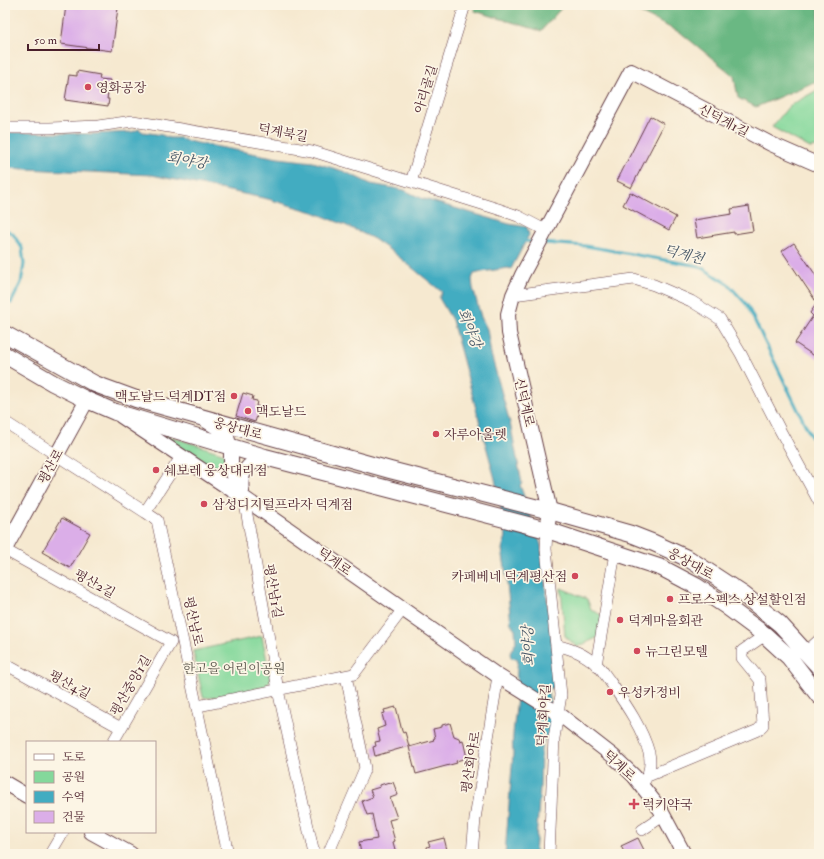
<svg xmlns="http://www.w3.org/2000/svg" width="824" height="859" font-family="'IM FELL Double Pica','Noto Serif KR',serif">
	<style>
		.green { fill: #84d89b; stroke: #677c63 }
		.forest { fill: #6bb883; stroke: #5a6c57 }
		.water { fill: #42acc1; stroke: #466676 }
		.lines { fill: none; stroke-linecap: round; stroke-linejoin: round }
		.stream { stroke: #42acc1; stroke-width: 3 }
		.building { fill: #dbaee8 }
		.minor-casing { stroke: #643d44; stroke-width: 12 }
		.tertiary-casing { stroke: #643d44; stroke-width: 16 }
		.secondary-casing { stroke: #643d44; stroke-width: 18 }
		.minor { stroke: #fff; stroke-width: 11 }
		.tertiary { stroke: #fff; stroke-width: 14 }
		.secondary { stroke: #fff; stroke-width: 16 }
		.poi-dot { fill: #d1495b; stroke: #fcf5e5; stroke-width: 1.5 }
		.labels { text-anchor: middle; stroke-width: 3.5; stroke-linejoin: round; paint-order: stroke }
		.poi-label { font-size: 13px; fill: #4a1f2b; stroke: #fcf5e5; text-anchor: start }
		.street-label { font-size: 13px; fill: #4a1f2b; stroke: #fcf5e5 }
		.park-label { font-size: 13px; fill: #5b564d; stroke: #fcf5e5 }
		.water-label { font-size: 14px; font-style: italic; fill: #475767; stroke: #fcf5e5 }
	</style>
	<rect width="100%" height="100%" fill="#fcf5e5"/>
	<filter id="ink" filterUnits="userSpaceOnUse"><feTurbulence type="fractalNoise" baseFrequency=".025" numOctaves="2"/><feDisplacementMap in="SourceGraphic" scale="8" xChannelSelector="R" yChannelSelector="G"/><feConvolveMatrix kernelMatrix="1 2 1 2 8 2 1 2 1" color-interpolation-filters="sRGB"/></filter>
	<filter id="wash" filterUnits="userSpaceOnUse"><feTurbulence type="fractalNoise" baseFrequency=".012" numOctaves="4" result="noise"/><feDisplacementMap in="SourceGraphic" scale="16" xChannelSelector="R" yChannelSelector="G"/><feGaussianBlur stdDeviation="0.9" result="paint"/><feColorMatrix in="noise" values="0 0 0 0 0 0 0 0 0 0 0 0 0 0 0 0 0 1.4 0 .05"/><feComposite in="paint" operator="in"/></filter>
	<g filter="url(#wash)">
		<rect width="100%" height="100%" fill="#f6e9d0"/>
		<path class="green" d="M 819,89 L 819,147 L 810,148 L 772,127 L 789,106 Z
			M 147,429 L 225,454 L 226,468 L 221,479 Z
			M 561,588 L 587,599 L 591,609 L 606,618 L 603,635 L 577,647 L 565,636 Z
			M 262,636 L 271,680 L 265,687 L 210,698 L 203,697 L 193,651 Z"/>
		<path class="forest" d="M 473,5 L 564,5 L 541,31 L 475,11 Z
			M 624,5 L 819,5 L 819,80 L 756,107 L 738,98 L 734,76 L 681,33 Z"/>
		<path class="water" d="M 139,129 L 143,132 L 162,135 L 169,138 L 180,138 L 192,142 L 278,158 L 313,162 L 343,171 L 371,184 L 404,190 L 421,198 L 509,224 L 527,227 L 529,235 L 511,269 L 508,268 L 482,272 L 474,274 L 472,279 L 473,288 L 481,317 L 487,329 L 491,354 L 510,423 L 522,483 L 520,485 L 541,545 L 557,685 L 547,690 L 555,725 L 544,740 L 541,750 L 540,788 L 535,854 L 505,854 L 513,754 C 511,733 517,712 517,691 C 517,680 516,670 518,659 L 511,658 L 510,653 L 516,642 L 515,629 L 511,624 L 506,574 L 502,549 L 506,536 L 495,479 L 452,320 L 439,298 L 442,292 L 394,253 L 374,239 L 345,225 L 313,212 L 268,199 L 152,175 L 5,168 L 5,132 L 94,134 L 132,132 Z"/>
		<g class="lines">
			<path class="stream" d="M 5,229 L 13,234 L 22,248 L 24,264 L 21,283 L 11,303
				M 521,241 L 536,242
				M 543,243 L 586,246 L 699,266 L 727,283 L 747,305 L 819,453"/>
		</g>
		<g id="blocks">
			<path class="building" d="M 66,5 L 108,5 L 108,6 L 118,8 L 112,51 L 61,44 Z
				M 77,71 L 100,75 L 99,79 L 110,80 L 107,99 L 109,99 L 108,106 L 65,100 L 69,75 L 77,76 Z
				M 650,116 L 664,124 L 631,188 L 617,181 Z
				M 630,192 L 676,217 L 669,230 L 623,205 Z
				M 749,206 L 753,231 L 734,234 L 734,232 L 697,238 L 694,220 L 732,214 L 731,209 Z
				M 794,243 L 819,280 L 819,359 L 795,343 L 813,316 L 810,313 L 817,303 L 782,251 Z
				M 243,393 L 253,396 L 252,400 L 257,401 L 256,406 L 260,407 L 255,422 L 236,416 Z
				M 62,518 L 90,533 L 70,568 L 42,552 Z
				M 396,707 L 402,731 L 403,733 L 405,732 L 409,746 L 375,756 L 373,747 L 376,746 L 375,742 L 380,741 L 377,729 L 385,726 L 382,714 L 385,713 L 384,710 Z
				M 450,723 L 454,736 L 459,738 L 460,741 L 463,740 L 467,758 L 456,761 L 457,763 L 416,774 L 409,747 L 434,740 L 433,739 L 435,738 L 433,729 L 442,727 L 442,725 Z
				M 389,782 L 390,783 L 393,782 L 398,795 L 390,798 L 397,818 L 389,820 L 395,841 L 393,842 L 396,853 L 390,854 L 361,854 L 359,842 L 377,839 L 372,814 L 367,815 L 362,801 L 373,797 L 370,790 L 380,787 L 380,785 Z
				M 444,838 L 448,854 L 428,854 L 427,847 L 430,846 L 428,842 Z
				M 638,838 L 646,854 L 625,854 L 621,846 Z"/>
		</g>
	</g>
	<g filter="url(#ink)">
		<use href="#blocks" fill-opacity="0" stroke="#643d44" stroke-width="1"/>
		<g class="lines">
			<defs>
				<path id="minor" d="M 5,128 L 50,128 L 98,126 L 133,121 L 312,151 L 498,209 L 518,216 L 545,230
					M 411,182 L 465,5
					M 513,295 L 634,279 L 654,285 L 691,301 L 720,319 L 741,354 L 781,432 L 819,502
					M 5,422 L 145,512
					M 181,457 L 145,512 L 157,520 L 228,854
					M 244,498 L 278,690 L 314,854
					M 547,530 L 546,549 L 561,695 L 554,738 L 549,854
					M 5,550 L 171,642
					M 556,645 C 574,650 583,653 597,665 C 602,669 605,675 609,680 C 624,702 642,727 649,753 C 651,762 650,773 645,780
					M 806,652 L 819,640
					M 5,664 L 121,728
					M 596,665 L 615,553
					M 198,706 L 354,674 L 403,609
					M 113,742 L 171,642
					M 648,776 L 758,730 L 763,725 L 760,680 L 742,658 L 742,651 L 765,635
					M 642,830 L 663,816
					M 50,854 L 63,832
					M 328,854 L 365,768 L 346,676
					M 472,854 L 475,819 L 498,676"/>
				<path id="tertiary" d="M 121,416 L 244,498 L 498,676 L 559,714 L 613,756 L 634,776 L 660,809 L 684,854
					M 205,420 L 221,430 L 227,437 L 231,451 L 231,469 L 243,497
					M 242,491 C 239,472 248,463 265,457
					M 547,530 L 550,511 L 509,333 L 508,314 L 513,295 L 522,275 L 631,71 L 771,144 L 819,165
					M 5,549 L 87,400
					M 5,783 L 27,796
					M 91,832 L 131,854"/>
				<path id="secondary" d="M 5,334 L 95,384 L 136,399 L 390,470 L 550,511 L 631,534 L 654,543 L 689,559 L 744,595 L 780,624 L 819,667
					M 5,355 L 53,383 L 87,400 L 115,412 L 265,457 L 547,530 L 662,568 L 696,586 L 726,606 L 765,635 L 789,657 L 819,696"/>
			</defs>
			<use href="#minor" class="minor-casing"/>
			<use href="#tertiary" class="tertiary-casing"/>
			<use href="#secondary" class="secondary-casing"/>
			<use href="#minor" class="minor"/>
			<use href="#tertiary" class="tertiary"/>
			<use href="#secondary" class="secondary"/>
		</g>
	</g>
	<g class="poi-dot">
		<circle cx="88" cy="87" r="4"/>
		<circle cx="234" cy="396" r="4"/>
		<circle cx="248" cy="411" r="4"/>
		<circle cx="436" cy="434" r="4"/>
		<circle cx="156" cy="470" r="4"/>
		<circle cx="204" cy="504" r="4"/>
		<circle cx="575" cy="576" r="4"/>
		<circle cx="670" cy="599" r="4"/>
		<circle cx="620" cy="620" r="4"/>
		<circle cx="637" cy="651" r="4"/>
		<circle cx="610" cy="692" r="4"/>
		<path d="M632 798h4v4h4v4h-4v4h-4v-4h-4v-4h4z"/>
	</g>
	<g class="labels">
		<g class="poi-label">
			<text x="96" y="92">영화공장</text>
			<text x="226" y="401" text-anchor="end">맥도날드 덕계DT점</text>
			<text x="256" y="416">맥도날드</text>
			<text x="444" y="439">자루아울렛</text>
			<text x="164" y="475">쉐보레 웅상대리점</text>
			<text x="212" y="509">삼성디지털프라자 덕계점</text>
			<text x="567" y="581" text-anchor="end">카페베네 덕계평산점</text>
			<text x="678" y="604">프로스펙스 상설할인점</text>
			<text x="628" y="625">덕계마을회관</text>
			<text x="645" y="656">뉴그린모텔</text>
			<text x="618" y="697">우성카정비</text>
			<text x="642" y="809">럭키약국</text>
		</g>
		<g class="street-label">
			<text transform="translate(425 89) rotate(-73)" y="5">아리골길</text>
			<text transform="translate(724 120) rotate(28)" y="5">신덕계1길</text>
			<text transform="translate(283 132) rotate(10)" y="5">덕계북길</text>
			<text transform="translate(525 402) rotate(77)" y="5">신덕계로</text>
			<text transform="translate(238 428) rotate(15)" y="5">웅상대로</text>
			<text transform="translate(50 466) rotate(-61)" y="5">평산로</text>
			<text transform="translate(335 561) rotate(35)" y="5">덕계로</text>
			<text transform="translate(691 563) rotate(29)" y="5">웅상대로</text>
			<text transform="translate(95 583) rotate(29)" y="5">평산2길</text>
			<text transform="translate(274 591) rotate(80)" y="5">평산남1길</text>
			<text transform="translate(194 621) rotate(78)" y="5">평산남로</text>
			<text transform="translate(70 684) rotate(29)" y="5">평산4길</text>
			<text transform="translate(130 685) rotate(-60)" y="5">평산중앙1길</text>
			<text transform="translate(543 715) rotate(-86)" y="5">덕계회야길</text>
			<text transform="translate(470 762) rotate(-81)" y="5">평산회야로</text>
			<text transform="translate(620 765) rotate(43)" y="5">덕계로</text>
		</g>
		<g class="park-label">
			<text x="234" y="673">한고을 어린이공원</text>
		</g>
		<g class="water-label">
			<text transform="translate(187 160) rotate(9)" y="5">회야강</text>
			<text transform="translate(684 254) rotate(14)" y="5">덕계천</text>
			<text transform="translate(470 328) rotate(68)" y="5">회야강</text>
			<text transform="translate(528 646) rotate(-93)" y="5">회야강</text>
		</g>
	</g>
	<rect width="824" height="859" fill="none" stroke="#fcf5e5" stroke-width="20"/>
	<rect x="26" y="741" width="130" height="92" fill="#fcf5e5" stroke="#b59f9b"/>
	<rect x="34" y="754" width="20" height="6" fill="#ffffff" stroke="#b59f9b"/>
	<text x="62" y="761" font-size="12" fill="#4a1f2b">도로</text>
	<rect x="34" y="771" width="20" height="12" fill="#84d89b" stroke="#b59f9b"/>
	<text x="62" y="781" font-size="12" fill="#4a1f2b">공원</text>
	<rect x="34" y="791" width="20" height="12" fill="#42acc1" stroke="#b59f9b"/>
	<text x="62" y="801" font-size="12" fill="#4a1f2b">수역</text>
	<rect x="34" y="811" width="20" height="12" fill="#dbaee8" stroke="#b59f9b"/>
	<text x="62" y="821" font-size="12" fill="#4a1f2b">건물</text>
	<path d="M28 44v6h71v-6" fill="none" stroke="#4a1f2b" stroke-width="2"/>
	<text x="34" y="44" font-size="12" fill="#4a1f2b" stroke="#fcf5e5" stroke-width="3" paint-order="stroke">50 m</text>
</svg>
